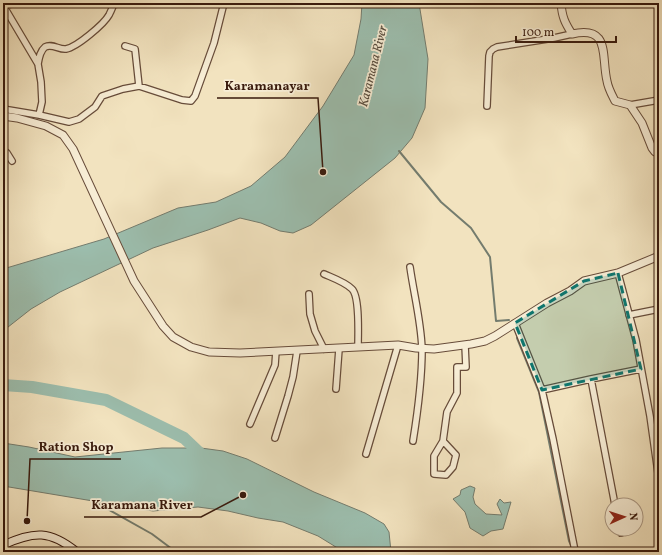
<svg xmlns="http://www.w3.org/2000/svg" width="662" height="555" font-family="Vollkorn,serif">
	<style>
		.water { fill: #9cbeae; stroke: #747c6e }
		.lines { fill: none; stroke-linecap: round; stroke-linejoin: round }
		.stream { stroke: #747c6e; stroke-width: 2 }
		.river { stroke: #9cbeae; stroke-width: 12 }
		.minor-casing { stroke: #674c3a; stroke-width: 8 }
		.tertiary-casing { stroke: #674c3a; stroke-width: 9 }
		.secondary-casing { stroke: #391a0d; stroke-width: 9 }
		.minor { stroke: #f7edd5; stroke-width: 5.5 }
		.tertiary { stroke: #f7edd5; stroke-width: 7 }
		.secondary { stroke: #f7edd5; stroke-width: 7 }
		.marked { fill: #0f766e; fill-opacity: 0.2; stroke: #0f766e; stroke-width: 3; stroke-dasharray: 8 5; stroke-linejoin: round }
		.labels { text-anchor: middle; stroke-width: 3.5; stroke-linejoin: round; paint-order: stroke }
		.water-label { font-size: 13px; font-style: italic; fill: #574b3d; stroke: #f7edd5 }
		.leader { fill: none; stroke: #391a0d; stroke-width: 1.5 }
		.callout-dot { fill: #391a0d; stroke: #f7edd5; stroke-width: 1.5 }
		.callout-label { font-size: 13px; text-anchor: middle; font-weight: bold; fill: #391a0d; stroke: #f7edd5; stroke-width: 3.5; stroke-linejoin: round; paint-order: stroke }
	</style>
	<rect width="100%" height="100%" fill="#f2e3bf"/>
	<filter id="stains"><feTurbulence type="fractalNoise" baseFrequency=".005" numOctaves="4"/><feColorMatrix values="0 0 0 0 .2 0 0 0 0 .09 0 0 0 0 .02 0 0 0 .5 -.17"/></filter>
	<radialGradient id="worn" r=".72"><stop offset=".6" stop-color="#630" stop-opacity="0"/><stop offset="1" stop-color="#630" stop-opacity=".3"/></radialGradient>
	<path class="water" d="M 362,3 L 419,3 L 428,59 L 425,108 L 412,138 L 395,158 L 311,225 L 293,233 L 280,231 L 261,223 L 240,218 L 208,230 L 153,248 L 60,292 L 31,309 L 3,331 L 3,269 L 104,239 L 178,208 L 216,202 L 251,186 L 285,157 L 323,106 L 354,55 L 361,19 Z
		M 3,443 L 29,447 L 75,457 L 162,448 L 201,448 L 223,451 L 247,459 L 314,492 L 365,513 L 384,524 L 389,532 L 391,552 L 344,552 L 318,536 L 283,522 L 258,518 L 228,511 L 198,507 L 153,511 L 3,486 Z
		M 470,486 L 475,488 L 473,497 L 475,504 L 486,514 L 502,515 L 497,504 L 500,499 L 504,503 L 511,502 L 503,529 L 491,531 L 483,536 L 470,528 L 465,512 L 453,499 L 460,495 L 461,490 Z"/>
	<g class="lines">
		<path class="stream" d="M 399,151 L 441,202 L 471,228 L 490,257 L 496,321 L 509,320
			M 517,338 L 539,392 L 569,541 L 572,547
			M 95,502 L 152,534 L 176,552"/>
		<path class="river" d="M 3,385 L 32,387 L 106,400 L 184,438 L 205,458"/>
		<defs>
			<path id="minor" d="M 3,5 L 38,64 L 41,82 L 42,102 L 39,115 L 3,109
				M 3,6 L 15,3
				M 125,46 L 135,49 L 139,86
				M 38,64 C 39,58 40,51 45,47 C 52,43 59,50 66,49 C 77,47 104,24 109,15 C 111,11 113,7 114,3
				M 630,105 L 659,100
				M 487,106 L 489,56 L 490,52 L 493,49 L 497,47 L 554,38 L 572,34
				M 39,115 L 69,122 L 79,119 L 95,107 L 102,96 L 123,89 L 139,86 L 182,100 L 191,101 L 195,96 L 214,43 L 224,3
				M 3,150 L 7,153 L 12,161
				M 410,267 C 414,295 421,321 422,349 C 422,380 418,410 413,441
				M 618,273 L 636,340 L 650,416 L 659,480
				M 324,274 C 333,278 345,282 352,289 C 360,297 358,335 358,347
				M 309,294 L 310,314 L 315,331 L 324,349
				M 629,315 L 659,309
				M 515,323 L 542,390 L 553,439 L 575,551
				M 591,379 L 615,505
				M 336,389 L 339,349
				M 542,390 L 591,379 L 641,369
				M 250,424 L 275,365 L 276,351
				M 275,438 L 288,396 L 293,377 L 297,351
				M 443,441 L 456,455 L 453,467 L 446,475 L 434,474 L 434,456 L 443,441 L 447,412 L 457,393 L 457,367 L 466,367 L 465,345
				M 366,454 L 398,345
				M 620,529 L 621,533
				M 6,543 L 7,552"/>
			<path id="tertiary" d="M 561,3 C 562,17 565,23 572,34 C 611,25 601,56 607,81 C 608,88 612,95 615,101 L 630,105 L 642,123 L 652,148 L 655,152 L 659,152
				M 3,116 L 17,118 L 46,126 L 63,135 L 73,149 L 134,281 L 163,326 L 173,337 L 191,347 L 209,352 L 240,353 L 398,345 L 416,348 L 434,349 L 471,344 L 485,341 L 495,336 L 547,303 L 570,291 L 584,281 L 618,273 L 659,256"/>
			<path id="secondary" d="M 3,545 C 34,531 50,530 77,552"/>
		</defs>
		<use href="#minor" class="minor-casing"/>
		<use href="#tertiary" class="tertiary-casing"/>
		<use href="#secondary" class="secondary-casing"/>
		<use href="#minor" class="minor"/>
		<use href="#tertiary" class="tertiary"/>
		<use href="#secondary" class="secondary"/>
	</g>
	<path class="marked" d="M 618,273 L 641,369 L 542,390 L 515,323 L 584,281 Z"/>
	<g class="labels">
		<g class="water-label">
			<text transform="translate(372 66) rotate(-76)" y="5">Karamana River</text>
		</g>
	</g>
	<path class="leader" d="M323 172L318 98H217M27 521L30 459H121M243 495L201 517H84"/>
	<g class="callout-dot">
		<circle cx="323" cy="172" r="4"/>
		<circle cx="27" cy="521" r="4"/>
		<circle cx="243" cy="495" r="4"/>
	</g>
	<g class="callout-label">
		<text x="267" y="90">Karamanayar</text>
		<text x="76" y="451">Ration Shop</text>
		<text x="142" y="509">Karamana River</text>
	</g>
	<rect width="662" height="555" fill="none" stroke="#f2e3bf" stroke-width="16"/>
	<rect x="4" y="4" width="654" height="547" fill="none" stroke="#391a0d" stroke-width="2"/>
	<rect x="8" y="8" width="646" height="539" fill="none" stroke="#391a0d"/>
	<g transform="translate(624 517) rotate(87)"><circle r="19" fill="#f7edd5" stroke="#ab9985"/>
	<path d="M0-3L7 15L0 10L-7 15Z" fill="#8f2418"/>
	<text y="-6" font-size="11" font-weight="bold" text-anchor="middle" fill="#391a0d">N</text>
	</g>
	<path d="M516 36v6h100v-6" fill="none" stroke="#391a0d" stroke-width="2"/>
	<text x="522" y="36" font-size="12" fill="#391a0d" stroke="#f7edd5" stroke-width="3" paint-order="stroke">100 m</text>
	<rect width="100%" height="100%" filter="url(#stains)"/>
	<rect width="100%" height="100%" fill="url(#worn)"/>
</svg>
